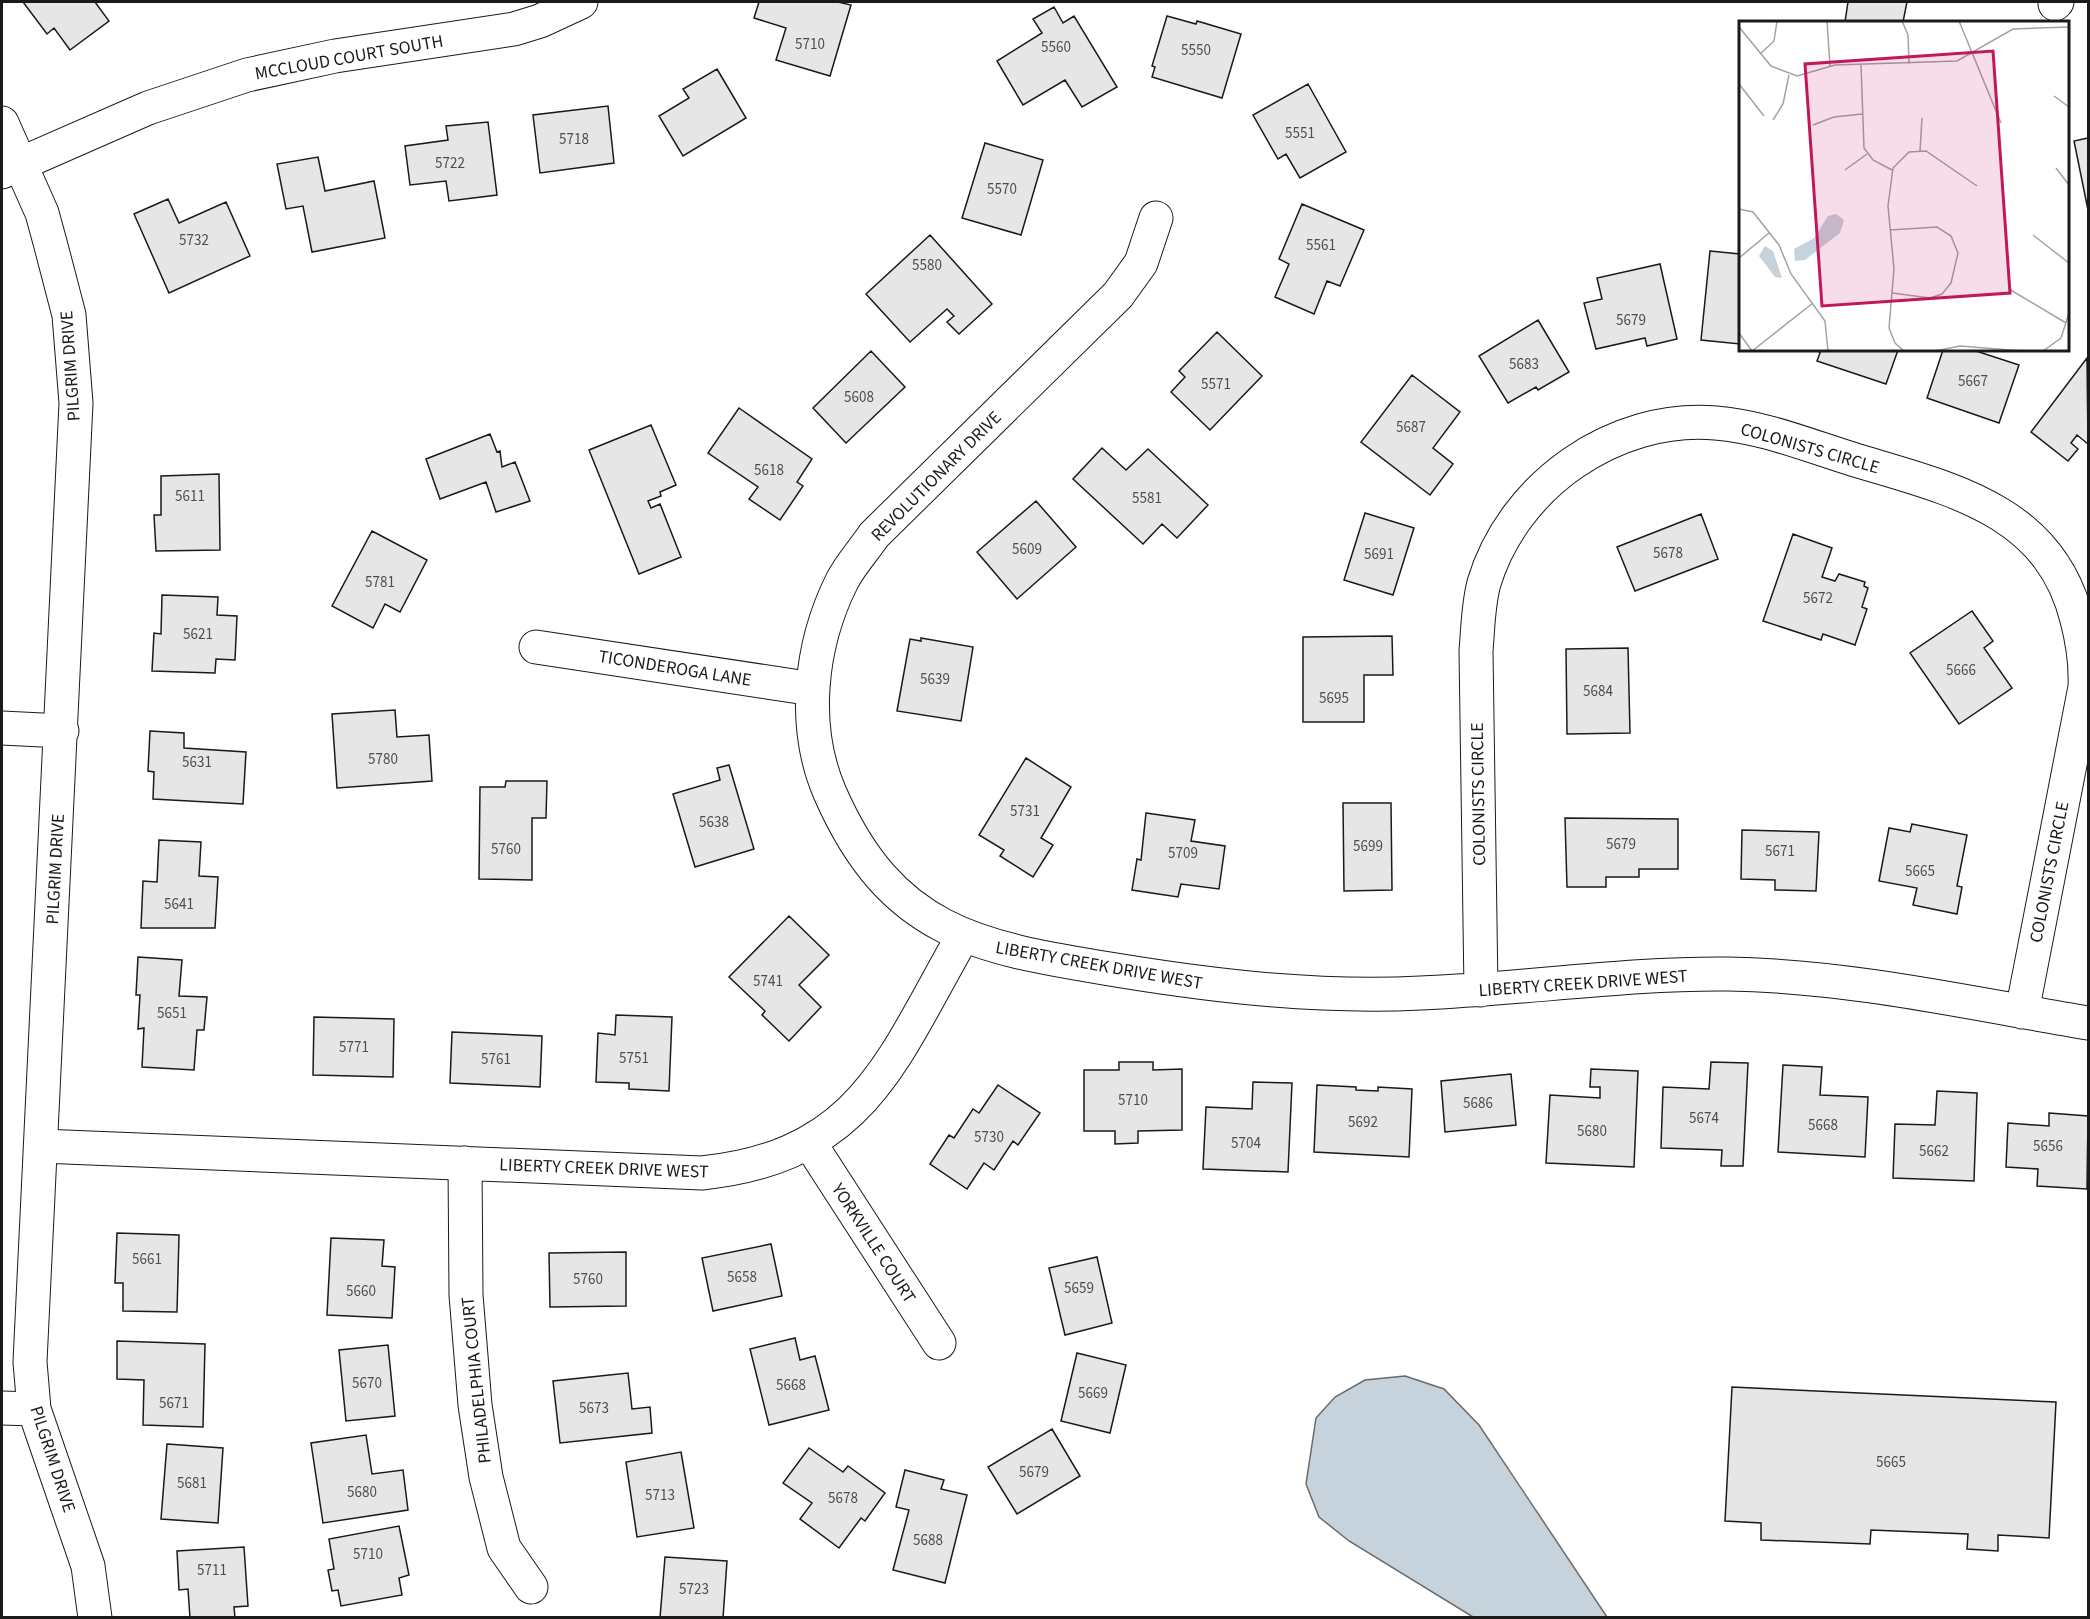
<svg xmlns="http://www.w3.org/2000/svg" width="2090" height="1619" font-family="'Source Sans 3',sans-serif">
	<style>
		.water { fill: #c6d2dc; stroke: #6a6a6a; stroke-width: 1.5 }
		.building { fill: #e6e6e6; stroke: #1a1a1a; stroke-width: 1.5 }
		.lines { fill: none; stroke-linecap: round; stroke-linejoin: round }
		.street-casing { stroke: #1a1a1a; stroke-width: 35 }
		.street { stroke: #fff; stroke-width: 33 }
		.labels { text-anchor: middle; stroke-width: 4.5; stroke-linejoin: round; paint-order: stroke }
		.number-label { font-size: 15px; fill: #4d4d4d }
		.street-label { font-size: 18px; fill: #1a1a1a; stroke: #fff }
		.inset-road { fill: none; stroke: #a3a3a3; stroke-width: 1.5 }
		.view { fill: #c2185b; fill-opacity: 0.15; stroke: #c2185b; stroke-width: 3 }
		.inset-edge { fill: none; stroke: #1a1a1a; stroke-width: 3 }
	</style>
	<rect width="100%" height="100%" fill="#fff"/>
	<path class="water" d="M 1405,1376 L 1444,1389 L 1479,1425 L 1607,1617 L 1473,1617 L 1349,1541 L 1319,1517 L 1306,1484 L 1316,1418 L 1335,1397 L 1365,1380 Z"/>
	<path class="building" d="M 23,2 L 95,2 L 109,21 L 70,50 L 54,28 L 47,34 Z
		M 759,2 L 838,2 L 851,5 L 830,76 L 776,60 L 786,28 L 754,18 Z
		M 1848,2 L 1907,2 L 1903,22 L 1845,22 Z
		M 1054,7 L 1063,23 L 1074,16 L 1117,87 L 1082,107 L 1065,80 L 1023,105 L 997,61 L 1042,33 L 1033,19 Z
		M 1167,16 L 1196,24 L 1197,21 L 1241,34 L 1222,98 L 1152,77 L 1155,67 L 1152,66 Z
		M 717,69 L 746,118 L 683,156 L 659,116 L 689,98 L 683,89 Z
		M 1308,84 L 1346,152 L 1300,178 L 1286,154 L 1278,159 L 1253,115 Z
		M 608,106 L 614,163 L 540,173 L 533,115 Z
		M 488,122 L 497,195 L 449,201 L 446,181 L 410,185 L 405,146 L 448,140 L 446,126 Z
		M 2088,138 L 2088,210 L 2074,141 Z
		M 985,143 L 1043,160 L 1021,235 L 962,218 Z
		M 318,157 L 325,191 L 374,181 L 385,238 L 312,252 L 303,206 L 286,209 L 277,164 Z
		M 168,199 L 179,223 L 226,202 L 250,256 L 169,293 L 134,214 Z
		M 1302,204 L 1364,230 L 1340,286 L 1327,281 L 1314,314 L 1275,297 L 1289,264 L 1279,259 Z
		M 930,235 L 992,304 L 959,334 L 947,322 L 954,316 L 947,309 L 910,342 L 866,294 Z
		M 1710,251 L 1740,254 L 1740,344 L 1701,340 Z
		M 1660,264 L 1677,339 L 1647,346 L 1645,338 L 1596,349 L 1584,303 L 1602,299 L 1597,278 Z
		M 1538,320 L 1569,372 L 1538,390 L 1536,387 L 1508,403 L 1479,356 Z
		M 1217,332 L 1262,376 L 1210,430 L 1171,392 L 1185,377 L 1179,371 Z
		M 1817,350 L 1898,350 L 1886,384 L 1817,361 L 1820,353 Z
		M 1943,350 L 1973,350 L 2019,365 L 1999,423 L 1927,398 Z
		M 871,351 L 905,387 L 846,443 L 813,408 Z
		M 2087,358 L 2088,444 L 2077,435 L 2071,443 L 2078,449 L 2068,461 L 2031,432 Z
		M 1412,375 L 1460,412 L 1433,448 L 1453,464 L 1430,495 L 1361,442 Z
		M 739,408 L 812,459 L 797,482 L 803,486 L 780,520 L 749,499 L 758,487 L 708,453 Z
		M 651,425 L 676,485 L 660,492 L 661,496 L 648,501 L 651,508 L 660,504 L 681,557 L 639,574 L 589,450 Z
		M 490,434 L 497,452 L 500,451 L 502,467 L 515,462 L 530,501 L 496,512 L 486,482 L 440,499 L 426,459 Z
		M 1102,448 L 1126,470 L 1148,449 L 1208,505 L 1177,538 L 1162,524 L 1143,544 L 1073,479 Z
		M 219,474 L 220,550 L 156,551 L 154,515 L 161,515 L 161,476 Z
		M 1036,501 L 1076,547 L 1017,599 L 977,552 Z
		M 1365,513 L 1414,528 L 1393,595 L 1344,580 Z
		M 1701,514 L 1718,559 L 1635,591 L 1617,547 Z
		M 372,531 L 427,560 L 400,612 L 385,604 L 373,628 L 332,606 Z
		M 1793,534 L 1832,548 L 1822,577 L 1835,581 L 1839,574 L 1865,582 L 1864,586 L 1868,588 L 1862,607 L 1867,609 L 1855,645 L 1823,634 L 1821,640 L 1763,621 Z
		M 162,595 L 218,597 L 217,615 L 237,616 L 235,660 L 216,659 L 215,673 L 152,671 L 154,633 L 161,634 Z
		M 1972,611 L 1993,641 L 1984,648 L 2012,688 L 1959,724 L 1910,653 Z
		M 1392,636 L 1393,675 L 1364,675 L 1364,722 L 1303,722 L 1303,637 Z
		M 921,638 L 973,647 L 961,721 L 897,711 L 910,639 L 921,641 Z
		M 1628,648 L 1630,733 L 1567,734 L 1566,649 Z
		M 395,710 L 397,737 L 429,735 L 432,781 L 337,788 L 332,714 Z
		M 150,731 L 184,733 L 184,748 L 246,752 L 243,804 L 153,799 L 154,772 L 148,771 Z
		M 1026,758 L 1071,787 L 1041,838 L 1053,845 L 1033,877 L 1000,856 L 1004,850 L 979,835 Z
		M 729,765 L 754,849 L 695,867 L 673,794 L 720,780 L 717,768 Z
		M 506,781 L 547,781 L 546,818 L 532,818 L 532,880 L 479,879 L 480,787 L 505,787 Z
		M 1343,803 L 1391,803 L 1392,890 L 1344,891 Z
		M 1146,813 L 1195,820 L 1191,841 L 1225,846 L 1219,889 L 1181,884 L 1178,897 L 1132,890 L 1137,859 L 1141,860 Z
		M 1565,818 L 1678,819 L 1678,869 L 1639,869 L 1639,877 L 1606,877 L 1606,887 L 1567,887 Z
		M 1912,824 L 1967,835 L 1957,886 L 1962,887 L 1957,914 L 1913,905 L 1917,888 L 1879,881 L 1889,828 L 1910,832 Z
		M 1742,830 L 1819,832 L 1816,891 L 1775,890 L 1775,880 L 1741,879 Z
		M 159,840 L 201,842 L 199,876 L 218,877 L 215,928 L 141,928 L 143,881 L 157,882 Z
		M 789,916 L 829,955 L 799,985 L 821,1007 L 789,1041 L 762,1015 L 765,1011 L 729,977 Z
		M 138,957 L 182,960 L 179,996 L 207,997 L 204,1030 L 197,1030 L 194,1070 L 142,1067 L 144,1028 L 138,1029 L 140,995 L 136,995 Z
		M 616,1015 L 672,1017 L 669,1091 L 629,1089 L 629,1083 L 596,1082 L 598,1033 L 615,1035 Z
		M 314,1017 L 394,1019 L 393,1077 L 313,1075 Z
		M 452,1032 L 542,1036 L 540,1087 L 450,1083 Z
		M 1119,1062 L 1153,1062 L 1153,1070 L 1182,1069 L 1182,1130 L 1138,1131 L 1138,1143 L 1115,1144 L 1115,1131 L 1084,1131 L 1084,1070 L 1119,1070 Z
		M 1711,1062 L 1748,1063 L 1743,1166 L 1721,1166 L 1722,1150 L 1661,1148 L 1663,1087 L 1709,1089 Z
		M 1783,1065 L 1822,1067 L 1820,1095 L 1868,1097 L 1865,1157 L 1778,1152 Z
		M 1591,1069 L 1638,1071 L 1634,1167 L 1546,1163 L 1550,1095 L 1600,1098 L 1600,1087 L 1590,1087 Z
		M 1511,1074 L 1516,1125 L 1445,1132 L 1441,1081 Z
		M 1253,1082 L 1292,1083 L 1288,1172 L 1203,1169 L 1206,1107 L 1252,1109 Z
		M 998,1085 L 1040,1113 L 1018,1145 L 1013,1141 L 994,1170 L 984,1163 L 967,1189 L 930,1164 L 949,1135 L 954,1138 L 973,1109 L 979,1113 Z
		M 1317,1085 L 1356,1087 L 1356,1090 L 1378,1091 L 1378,1087 L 1412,1089 L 1409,1157 L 1314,1152 Z
		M 1937,1091 L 1977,1093 L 1974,1181 L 1893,1178 L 1895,1124 L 1935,1125 Z
		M 2049,1113 L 2088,1116 L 2087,1189 L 2037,1186 L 2038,1169 L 2006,1167 L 2008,1123 L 2049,1126 Z
		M 117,1233 L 179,1235 L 177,1312 L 123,1311 L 123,1283 L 115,1283 Z
		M 331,1238 L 384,1240 L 382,1266 L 395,1267 L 392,1318 L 327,1315 Z
		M 771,1244 L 782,1296 L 713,1311 L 702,1258 Z
		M 626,1252 L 626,1306 L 550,1307 L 549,1253 Z
		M 1097,1257 L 1112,1323 L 1065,1335 L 1049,1268 Z
		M 795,1338 L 800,1360 L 815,1356 L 829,1410 L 769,1425 L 750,1349 Z
		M 117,1341 L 205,1344 L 203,1427 L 143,1425 L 144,1380 L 117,1379 Z
		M 388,1345 L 395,1416 L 346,1421 L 339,1350 Z
		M 1077,1353 L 1126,1365 L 1110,1433 L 1061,1421 Z
		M 628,1373 L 632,1409 L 650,1407 L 652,1433 L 560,1443 L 553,1381 Z
		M 1732,1387 L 2056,1402 L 2049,1538 L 1998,1535 L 1998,1551 L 1967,1549 L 1968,1534 L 1871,1530 L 1870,1544 L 1761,1540 L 1761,1523 L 1725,1521 Z
		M 1052,1429 L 1080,1476 L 1017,1514 L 988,1467 Z
		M 366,1435 L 372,1474 L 403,1470 L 408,1510 L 323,1523 L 311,1443 Z
		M 167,1444 L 223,1448 L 218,1523 L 161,1519 Z
		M 809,1448 L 843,1472 L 848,1466 L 885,1493 L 865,1521 L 861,1518 L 839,1548 L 800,1519 L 812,1503 L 783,1483 Z
		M 681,1452 L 694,1528 L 637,1537 L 626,1462 Z
		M 905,1470 L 944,1480 L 941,1489 L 967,1495 L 945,1583 L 893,1570 L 909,1510 L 896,1507 Z
		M 399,1526 L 409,1575 L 399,1578 L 402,1595 L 341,1606 L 338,1590 L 332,1591 L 328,1570 L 334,1569 L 329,1539 Z
		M 244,1547 L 248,1606 L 234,1607 L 235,1618 L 190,1618 L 188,1589 L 179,1590 L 177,1551 Z
		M 665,1557 L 727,1561 L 723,1618 L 660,1618 Z"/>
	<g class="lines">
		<defs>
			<path id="street" d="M 2055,4 L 2057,2
				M 2,123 L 42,213 L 51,246 L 69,315 L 76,403 L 30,1362 L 34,1409 L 88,1566 L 95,1618
				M 2,172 L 148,108 L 247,75 L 335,56 L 514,29 L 540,21 L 581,2
				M 1156,218 L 1141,263 L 1118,295 L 874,535 C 864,550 850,565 842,581 C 810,645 801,726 830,793 C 893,937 982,948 1122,971 C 1221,987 1321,998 1421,993 C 1523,989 1626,973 1728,974 C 1850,976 1969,1003 2088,1023
				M 536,647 L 813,689
				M 2,728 L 62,731
				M 1481,990 L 1476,651 C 1478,628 1478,605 1484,583 C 1513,486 1614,414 1716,423 C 1763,427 1807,445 1852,459 C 1947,488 2050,508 2077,620 C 2083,643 2086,663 2085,687 L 2022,1012
				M 809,1142 L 939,1343
				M 41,1146 L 702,1173 C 863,1156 891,1061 963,936
				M 465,1163 L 466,1295 L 475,1405 L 486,1477 L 504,1548 L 531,1587
				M 2,1408 L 34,1409"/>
		</defs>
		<use href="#street" class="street-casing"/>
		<use href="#street" class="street"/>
	</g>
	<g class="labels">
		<g class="number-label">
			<text x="810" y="49">5710</text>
			<text x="1056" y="52">5560</text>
			<text x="1196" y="55">5550</text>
			<text x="1300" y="138">5551</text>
			<text x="574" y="144">5718</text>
			<text x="450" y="168">5722</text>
			<text x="1002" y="194">5570</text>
			<text x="194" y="245">5732</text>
			<text x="1321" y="250">5561</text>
			<text x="927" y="270">5580</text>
			<text x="1631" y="325">5679</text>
			<text x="1524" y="369">5683</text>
			<text x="1973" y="386">5667</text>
			<text x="1216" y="389">5571</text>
			<text x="859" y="402">5608</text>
			<text x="1411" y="432">5687</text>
			<text x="769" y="475">5618</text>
			<text x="190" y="501">5611</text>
			<text x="1147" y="503">5581</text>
			<text x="1027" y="554">5609</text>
			<text x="1668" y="558">5678</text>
			<text x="1379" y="559">5691</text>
			<text x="380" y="587">5781</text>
			<text x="1818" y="603">5672</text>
			<text x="198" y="639">5621</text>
			<text x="1961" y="675">5666</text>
			<text x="935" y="684">5639</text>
			<text x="1598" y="696">5684</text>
			<text x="1334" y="703">5695</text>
			<text x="383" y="764">5780</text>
			<text x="197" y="767">5631</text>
			<text x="1025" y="816">5731</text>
			<text x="714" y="827">5638</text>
			<text x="1621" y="849">5679</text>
			<text x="1368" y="851">5699</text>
			<text x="506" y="854">5760</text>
			<text x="1780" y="856">5671</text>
			<text x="1183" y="858">5709</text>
			<text x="1920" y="876">5665</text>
			<text x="179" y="909">5641</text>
			<text x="768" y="986">5741</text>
			<text x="172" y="1018">5651</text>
			<text x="354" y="1052">5771</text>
			<text x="634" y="1063">5751</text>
			<text x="496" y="1064">5761</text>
			<text x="1133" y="1105">5710</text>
			<text x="1478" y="1108">5686</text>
			<text x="1704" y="1123">5674</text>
			<text x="1363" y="1127">5692</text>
			<text x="1823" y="1130">5668</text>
			<text x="1592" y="1136">5680</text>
			<text x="989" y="1142">5730</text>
			<text x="1246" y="1148">5704</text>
			<text x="2048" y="1151">5656</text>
			<text x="1934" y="1156">5662</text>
			<text x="147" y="1264">5661</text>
			<text x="742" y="1282">5658</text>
			<text x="588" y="1284">5760</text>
			<text x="1079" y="1293">5659</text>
			<text x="361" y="1296">5660</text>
			<text x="367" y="1388">5670</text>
			<text x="791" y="1390">5668</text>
			<text x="1093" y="1398">5669</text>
			<text x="174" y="1408">5671</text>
			<text x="594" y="1413">5673</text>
			<text x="1891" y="1467">5665</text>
			<text x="1034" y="1477">5679</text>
			<text x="192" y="1488">5681</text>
			<text x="362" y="1497">5680</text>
			<text x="660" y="1500">5713</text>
			<text x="843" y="1503">5678</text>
			<text x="928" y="1545">5688</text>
			<text x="368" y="1559">5710</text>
			<text x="212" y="1575">5711</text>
			<text x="694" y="1594">5723</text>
		</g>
		<g class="street-label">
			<text transform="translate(349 57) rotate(-10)" y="6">MCCLOUD COURT SOUTH</text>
			<text transform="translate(70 366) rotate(-94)" y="6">PILGRIM DRIVE</text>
			<text transform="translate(1810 448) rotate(16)" y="6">COLONISTS CIRCLE</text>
			<text transform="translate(936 476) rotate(-45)" y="6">REVOLUTIONARY DRIVE</text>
			<text transform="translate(675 668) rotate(9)" y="6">TICONDEROGA LANE</text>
			<text transform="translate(1478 794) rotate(-91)" y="6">COLONISTS CIRCLE</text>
			<text transform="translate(55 869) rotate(-87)" y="6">PILGRIM DRIVE</text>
			<text transform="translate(2049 872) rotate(-79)" y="6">COLONISTS CIRCLE</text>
			<text transform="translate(1099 965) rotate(10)" y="6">LIBERTY CREEK DRIVE WEST</text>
			<text transform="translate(1583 983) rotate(-4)" y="6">LIBERTY CREEK DRIVE WEST</text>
			<text transform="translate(604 1168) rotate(2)" y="6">LIBERTY CREEK DRIVE WEST</text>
			<text transform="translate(874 1243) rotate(57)" y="6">YORKVILLE COURT</text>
			<text transform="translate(476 1380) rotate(-96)" y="6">PHILADELPHIA COURT</text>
			<text transform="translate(53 1459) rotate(72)" y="6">PILGRIM DRIVE</text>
		</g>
	</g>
	<g transform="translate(1739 21)">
		<rect width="330" height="330" fill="#fff"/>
		<path d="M 97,193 L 105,199 L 101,212 L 66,239 L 56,240 L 55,228 L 75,217 L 89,195 ZM 26,225 L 34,230 L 43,257 L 36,256 L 20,235 Z" fill="#c6d2dc"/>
		<path class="inset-road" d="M 88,0 L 91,45M 163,0 L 169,14 L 170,43M 220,0 L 262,102M 0,6 L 32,45 L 58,55 L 96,44 L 218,40 L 274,8 L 330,6M 21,33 L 35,20 L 38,0M 122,44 L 125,127 L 134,139 L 153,149M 0,63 L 25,95M 315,75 L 330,86M 34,99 L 44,83 L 50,54M 74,104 L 95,96 L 123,93M 181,130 L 183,97M 317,147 L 330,164M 106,149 L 128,133M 0,188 L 14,191 L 40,224 L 52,253 L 86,300 L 89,330M 151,209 L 198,206 L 212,215 L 219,232 L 212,262 L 203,273 L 191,277 L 153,272M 294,214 L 330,242M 0,237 L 30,212M 270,268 L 327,302M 0,312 L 13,330M 13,330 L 74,282M 165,330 L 156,322 L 150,307 L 155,248 L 149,185 L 154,147 L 170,131 L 187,130 L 238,165M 196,330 L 221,325 L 283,330M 304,330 L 322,317 L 330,292"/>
		<path class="view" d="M 254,30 L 271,272 L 83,285 L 66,43 Z"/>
		<rect width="330" height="330" class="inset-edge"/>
	</g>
	<rect width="2090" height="1619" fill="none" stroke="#1a1a1a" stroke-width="6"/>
</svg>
